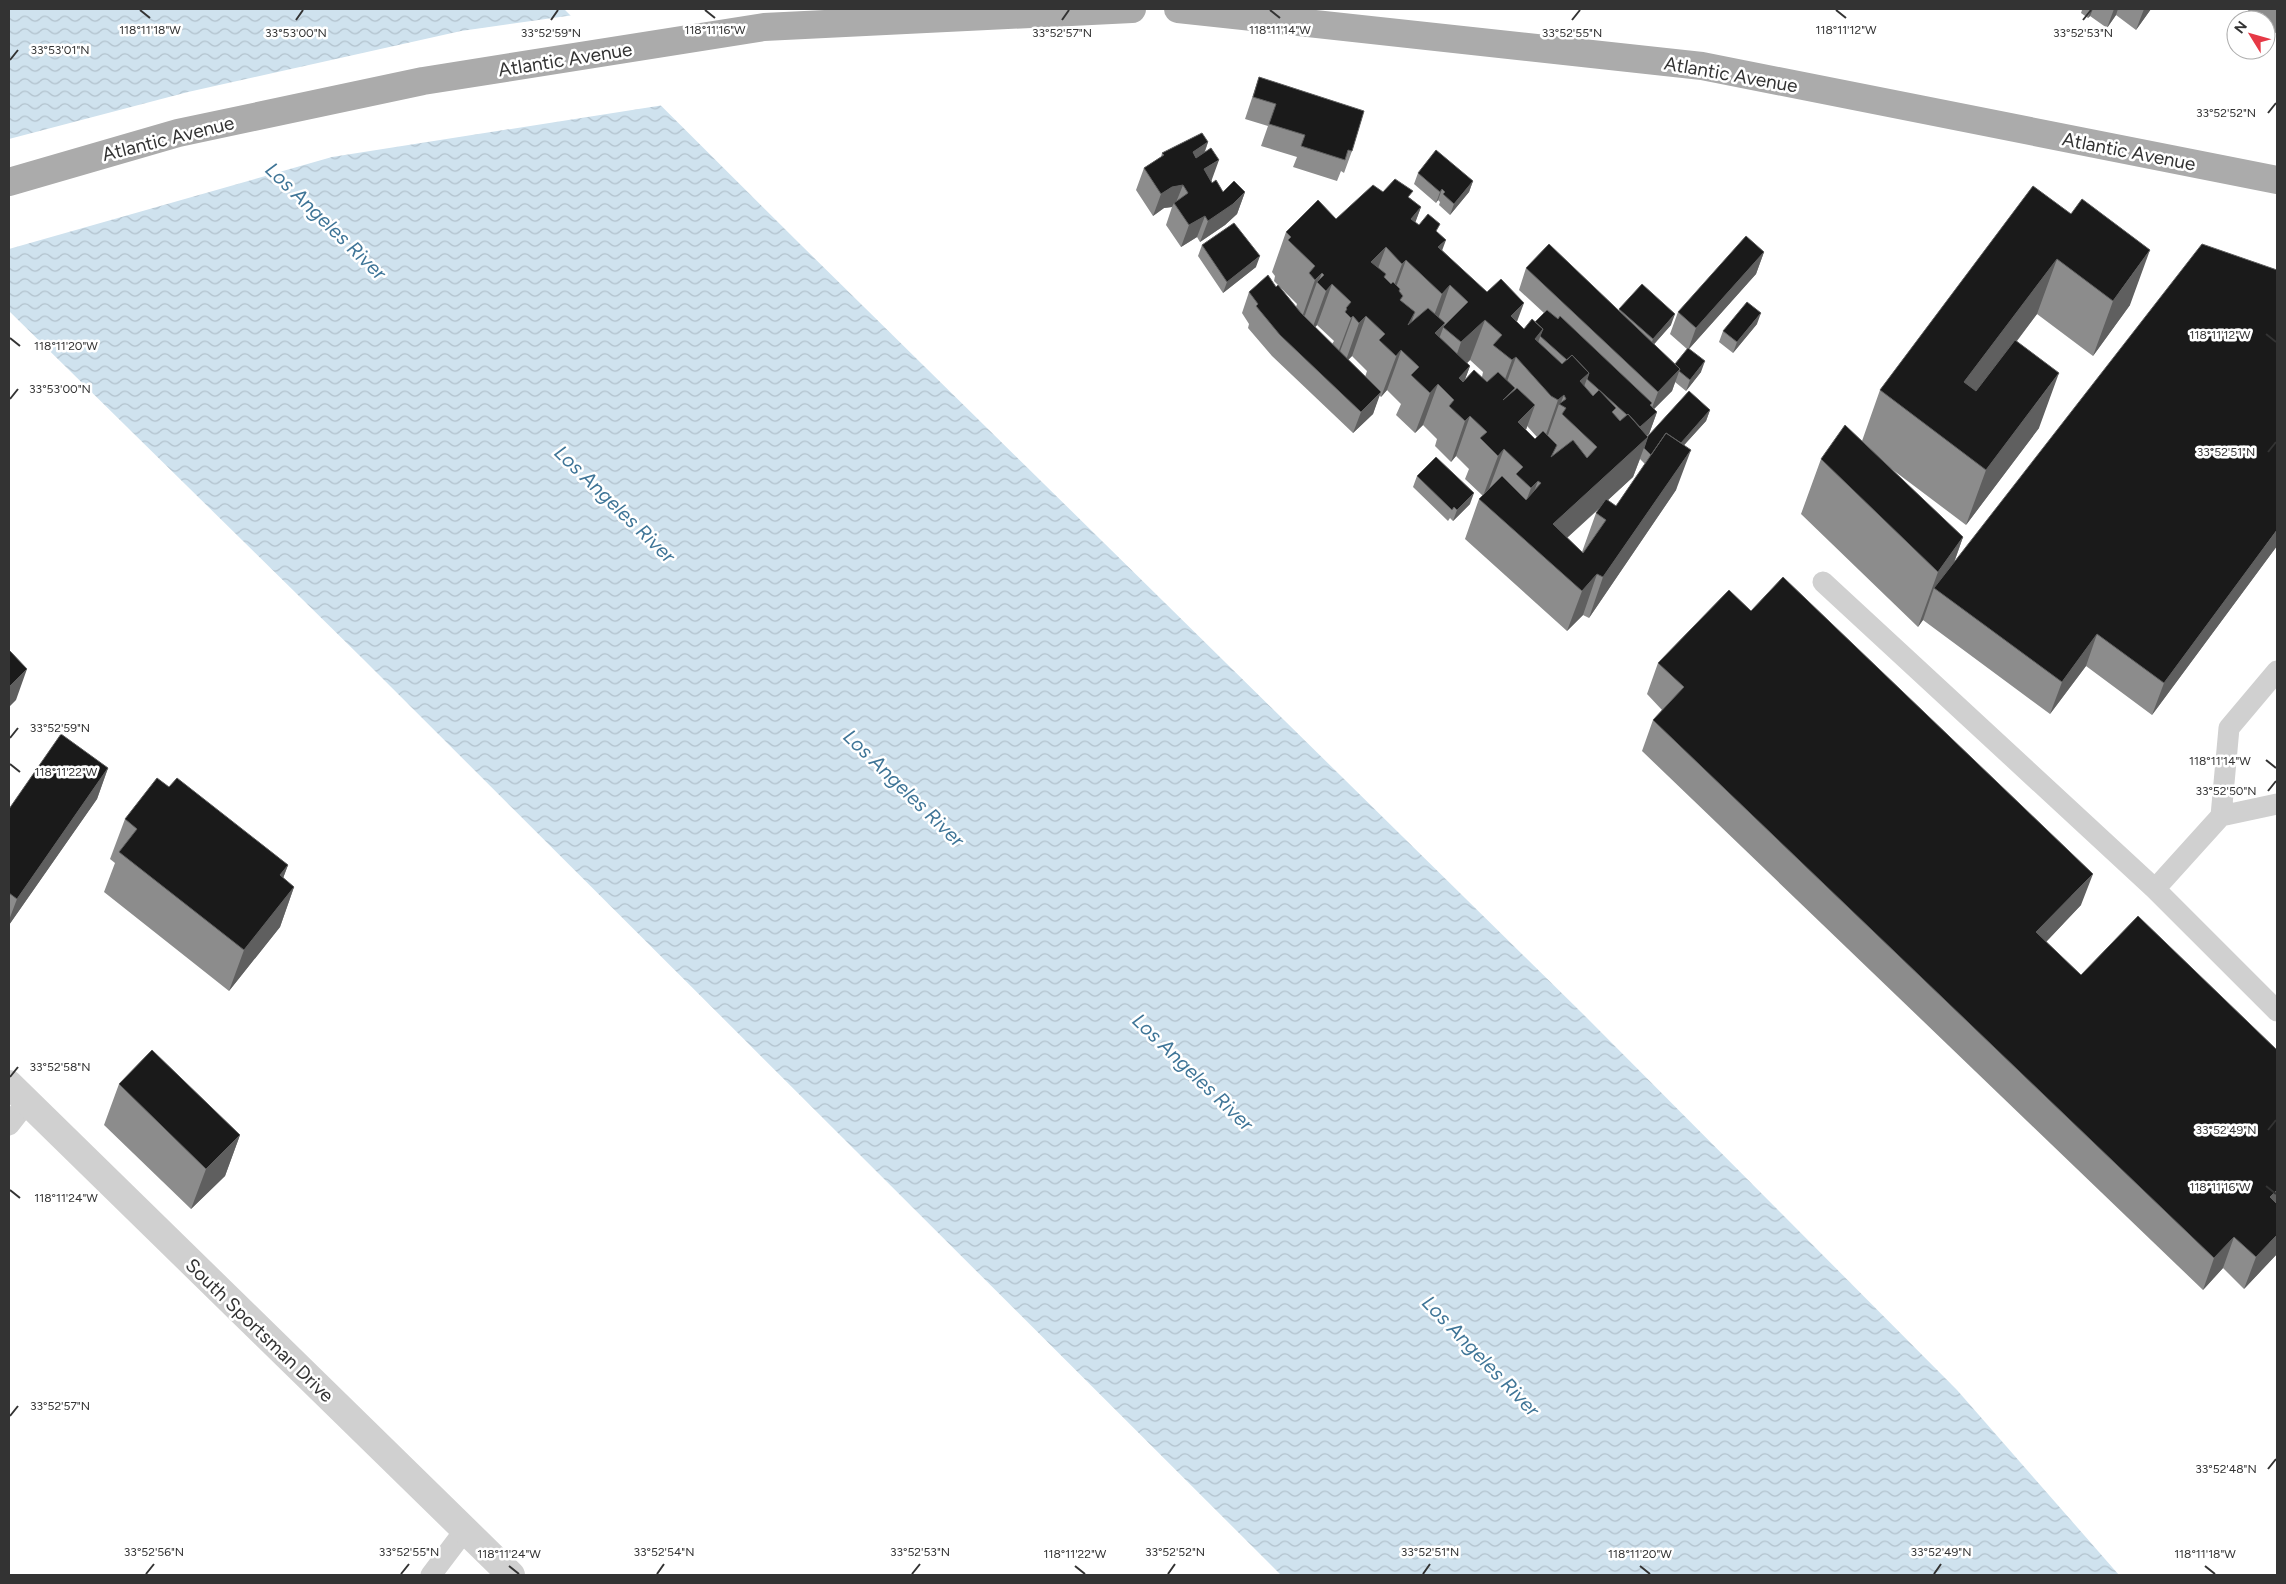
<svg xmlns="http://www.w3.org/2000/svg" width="2286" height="1584" font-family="Figtree,sans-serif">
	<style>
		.water { fill: url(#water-waves) }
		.pier { fill: #fff }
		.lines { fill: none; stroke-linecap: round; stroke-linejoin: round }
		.lane { stroke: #d0d0d0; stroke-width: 21 }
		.street { stroke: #d0d0d0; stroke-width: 28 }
		.primary { stroke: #ababab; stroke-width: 28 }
		.wall { fill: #8c8c8c; fill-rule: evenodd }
		.shaded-wall { fill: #5f5f5f }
		.building { fill: #1a1a1a; stroke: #5f5f5f; fill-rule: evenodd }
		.ticks { fill: none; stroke: #333; stroke-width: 2 }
		.labels { text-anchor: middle; stroke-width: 5; stroke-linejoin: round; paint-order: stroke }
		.street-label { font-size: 19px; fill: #333; stroke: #fff }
		.water-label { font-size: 20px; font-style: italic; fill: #3f7597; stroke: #fff }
		.ticks-label { font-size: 12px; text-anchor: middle; fill: #333; stroke: #fff; stroke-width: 5; stroke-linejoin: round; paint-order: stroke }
	</style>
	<defs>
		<pattern id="water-waves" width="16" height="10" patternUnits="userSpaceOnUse" patternTransform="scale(1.25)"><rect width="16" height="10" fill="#cfe2ee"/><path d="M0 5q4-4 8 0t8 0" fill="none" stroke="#b2c2cd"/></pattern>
	</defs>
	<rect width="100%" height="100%" fill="#fff"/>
	<path class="water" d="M 9,9 L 564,9 L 800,244 L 1583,1014 L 1957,1390 L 2119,1575 L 1281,1575 L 362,658 L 9,311 Z"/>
	<path class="pier" d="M 574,15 L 664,105 L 332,157 L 9,249 L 9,139 L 188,92 L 461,31 Z"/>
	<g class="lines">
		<path class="lane" d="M 1823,582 L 2155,889 L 2277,1011
			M 2221,816 L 2277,804
			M 2155,889 L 2221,816 L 2229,728 L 2277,671
			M 9,1125 L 27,1102
			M 431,1575 L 465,1530"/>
		<path class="street" d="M 9,1084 L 511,1575"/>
		<path class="primary" d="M 1178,9 L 1702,66 L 2277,180
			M 9,182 L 178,133 L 423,81 L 764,27 L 1132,9"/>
	</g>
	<path class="wall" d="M 2081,9 L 2151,9 L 2136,30 L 2116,15 L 2107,28 L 2090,16 L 2088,18 L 2081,13 L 2082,10 Z
		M 2249,9 L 2277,9 L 2277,34 L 2266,26 L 2266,20 L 2257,20 L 2247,13 Z
		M 1259,77 L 1352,151 L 1344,173 L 1341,171 L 1337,181 L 1293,167 L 1297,157 L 1261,146 L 1268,126 L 1245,119 Z
		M 1208,142 L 1205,152 L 1212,183 L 1223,192 L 1245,192 L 1237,214 L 1225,225 L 1200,242 L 1197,237 L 1181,247 L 1166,225 L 1172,207 L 1164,208 L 1153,216 L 1136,190 L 1144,168 L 1161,157 L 1162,153 Z
		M 1418,173 L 1473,181 L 1469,192 L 1450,215 L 1439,205 L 1440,202 L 1438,200 L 1436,203 L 1414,184 Z
		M 2033,186 L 2130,305 L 2093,356 L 2037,314 L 2017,341 L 2039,428 L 1966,525 L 1889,467 L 1963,537 L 1954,563 L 2277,546 L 2152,715 L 2086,666 L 2050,714 L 1923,620 L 1918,627 L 1801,514 L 1821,459 L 1862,441 L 1880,390 Z
		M 1383,192 L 1410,198 L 1421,207 L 1415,222 L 1419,225 L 1437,232 L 1442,250 L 1524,329 L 1535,322 L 1544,313 L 1519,290 L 1526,268 L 1619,310 L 1619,309 L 1671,325 L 1654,344 L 1675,364 L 1687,349 L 1670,334 L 1678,312 L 1764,252 L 1756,274 L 1689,349 L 1701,372 L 1686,391 L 1675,382 L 1672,391 L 1654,409 L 1657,412 L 1649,434 L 1647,436 L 1648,436 L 1710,410 L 1706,421 L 1684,445 L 1676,490 L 1589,618 L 1583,615 L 1567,631 L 1465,539 L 1479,499 L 1483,496 L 1465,479 L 1469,469 L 1456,456 L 1451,462 L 1435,446 L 1437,439 L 1423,425 L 1415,433 L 1396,415 L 1401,404 L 1387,390 L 1381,397 L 1379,395 L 1373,414 L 1353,433 L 1272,356 L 1248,328 L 1249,324 L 1242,313 L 1249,292 L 1276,287 L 1278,285 L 1274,281 L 1275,276 L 1272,272 L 1286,232 L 1336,219 ZM 1279,286 L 1297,304 L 1296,307 ZM 1317,325 L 1334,341 L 1332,344 L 1315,327 ZM 1352,356 L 1367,371 L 1365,377 L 1348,360 ZM 1470,360 L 1483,372 L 1482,377 L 1465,379 L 1470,366 L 1467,363 ZM 1527,426 L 1537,437 L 1535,439 L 1526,430 ZM 1640,459 L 1645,464 L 1616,506 L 1608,500 L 1633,477 ZM 1601,507 L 1596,513 L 1582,552 L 1567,538 Z
		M 1202,245 L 1256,267 L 1223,293 L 1198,256 Z
		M 1757,324 L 1733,353 L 1719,342 L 1723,331 Z
		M 1417,476 L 1470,504 L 1453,521 L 1450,518 L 1448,521 L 1413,487 Z
		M 1751,611 L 2081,905 L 2046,942 L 2277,1254 L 2244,1289 L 2223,1268 L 2203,1290 L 1642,751 L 1653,720 L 1662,710 L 1647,694 L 1658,663 Z
		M 108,768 L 97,799 L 9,925 L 9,809 Z
		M 169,787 L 288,865 L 283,878 L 294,887 L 280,927 L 229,991 L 104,892 L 115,863 L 110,859 L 125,819 Z
		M 119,1084 L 240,1135 L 225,1176 L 191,1209 L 104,1125 Z"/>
	<path class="shaded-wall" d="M 2091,9 L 2093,9 L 2090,16 L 2088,18 Z
		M 2114,9 L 2118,9 L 2116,15 L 2107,28 Z
		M 2144,9 L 2151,9 L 2136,30 Z
		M 1208,142 L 1200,164 L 1193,152 Z
		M 1219,160 L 1211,182 L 1204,169 Z
		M 1473,181 L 1469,192 L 1450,215 L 1454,204 Z
		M 1183,185 L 1175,205 L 1174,203 L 1172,207 L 1164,208 L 1153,216 L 1161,194 L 1172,187 Z
		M 1442,189 L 1438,200 L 1436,203 L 1440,192 Z
		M 1245,192 L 1237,214 L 1225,225 L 1200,242 L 1208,221 Z
		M 1421,207 L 1406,248 L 1397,260 L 1411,219 Z
		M 1205,216 L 1197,237 L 1181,247 L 1189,225 Z
		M 1446,240 L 1431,280 L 1438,247 Z
		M 1386,247 L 1371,287 L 1371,262 Z
		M 2150,250 L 2130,305 L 2093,356 L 2113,301 Z
		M 1764,252 L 1756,274 L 1688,350 L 1696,328 Z
		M 1260,256 L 1256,267 L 1223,293 L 1227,282 Z
		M 2057,259 L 2037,314 L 1944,437 L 1964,382 Z
		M 1406,260 L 1391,301 L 1387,304 L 1402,264 Z
		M 1322,273 L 1318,283 L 1317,282 L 1305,315 L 1301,320 L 1315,280 Z
		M 1332,284 L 1317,325 L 1311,332 L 1326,291 Z
		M 1450,285 L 1436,325 L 1427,334 L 1442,294 Z
		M 1524,303 L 1509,343 L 1511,316 Z
		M 1415,312 L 1387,390 L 1381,397 L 1408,325 Z
		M 1761,313 L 1757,324 L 1733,353 L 1737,342 Z
		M 1675,314 L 1671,325 L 1649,350 L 1653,339 Z
		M 1353,316 L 1338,357 L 1336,358 L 1351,318 Z
		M 1366,316 L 1352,356 L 1345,363 L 1359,323 Z
		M 1485,320 L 1470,360 L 1447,383 L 1461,342 Z
		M 1445,323 L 1430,363 L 1435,333 Z
		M 1543,329 L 1528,370 L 1535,339 Z
		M 1516,357 L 1501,398 L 1497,401 L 1512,360 Z
		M 1705,361 L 1701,372 L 1686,391 L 1690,380 Z
		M 1470,366 L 1455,407 L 1454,400 L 1459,378 Z
		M 1680,369 L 1672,391 L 1650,413 L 1658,392 Z
		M 1589,373 L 1574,414 L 1580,381 Z
		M 2059,373 L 2039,428 L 1966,525 L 1986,470 Z
		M 1438,384 L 1423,425 L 1415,433 L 1430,393 Z
		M 1381,392 L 1373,414 L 1353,433 L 1361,412 Z
		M 1564,395 L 1560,405 L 1559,404 L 1547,438 L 1544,440 L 1558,400 Z
		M 1652,403 L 1644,423 L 1657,412 L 1649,434 L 1632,449 L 1640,427 Z
		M 1535,405 L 1520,446 L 1518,422 Z
		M 1710,410 L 1706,421 L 1657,475 L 1661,464 Z
		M 1470,416 L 1456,456 L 1451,462 L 1465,421 Z
		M 1648,437 L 1633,477 L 1545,558 L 1553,524 Z
		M 1504,449 L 1489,489 L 1483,496 L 1498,456 Z
		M 1691,450 L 1676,490 L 1589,618 L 1603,577 Z
		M 1538,481 L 1523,521 L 1516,528 L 1531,488 Z
		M 1474,493 L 1470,504 L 1453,521 L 1457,510 Z
		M 2277,530 L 2277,546 L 2152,715 L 2164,683 Z
		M 1963,537 L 1943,593 L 1934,588 L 1923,620 L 1918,627 L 1938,572 Z
		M 1597,574 L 1583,615 L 1567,631 L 1582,591 Z
		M 2097,634 L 2086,666 L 2050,714 L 2062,682 Z
		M 27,669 L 16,700 L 9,707 L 9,687 Z
		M 108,768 L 97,799 L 9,925 L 9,920 L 17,899 Z
		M 288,865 L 273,905 L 280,875 Z
		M 2093,874 L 2081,905 L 2025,964 L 2036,932 Z
		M 294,887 L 280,927 L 229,991 L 244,950 Z
		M 240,1135 L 225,1176 L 191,1209 L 206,1169 Z
		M 2277,1190 L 2277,1210 L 2270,1197 Z
		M 2277,1235 L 2277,1254 L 2244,1289 L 2256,1257 Z
		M 2234,1237 L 2223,1268 L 2203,1290 L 2214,1258 Z"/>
	<path class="building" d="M 1259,77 L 1364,111 L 1352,151 L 1348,150 L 1345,160 L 1301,146 L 1305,135 L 1269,124 L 1276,104 L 1253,97 Z
		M 1202,133 L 1208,142 L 1193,152 L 1196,158 L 1211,148 L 1219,160 L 1204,169 L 1212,183 L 1216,180 L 1223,192 L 1234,181 L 1245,192 L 1233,204 L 1208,221 L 1205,216 L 1189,225 L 1174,203 L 1188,193 L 1183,185 L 1172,187 L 1161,194 L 1144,168 L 1164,155 L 1162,153 Z
		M 1436,150 L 1473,181 L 1454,204 L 1443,194 L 1445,192 L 1442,189 L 1440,192 L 1418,173 Z
		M 1395,179 L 1413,191 L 1408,197 L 1421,207 L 1411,219 L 1419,225 L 1428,214 L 1440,224 L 1436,231 L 1446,240 L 1438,247 L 1487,292 L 1501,279 L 1524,303 L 1511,316 L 1524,329 L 1532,319 L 1543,329 L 1535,339 L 1562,364 L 1572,355 L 1589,373 L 1580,381 L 1593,396 L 1599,390 L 1616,408 L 1612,412 L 1620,421 L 1628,414 L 1648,437 L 1553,524 L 1583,553 L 1606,520 L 1596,513 L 1606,499 L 1616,506 L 1666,433 L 1691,450 L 1603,577 L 1597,574 L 1582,591 L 1479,499 L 1502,476 L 1526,500 L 1541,483 L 1538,481 L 1531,488 L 1516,474 L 1523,467 L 1504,449 L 1498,456 L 1480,438 L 1487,432 L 1470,416 L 1465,421 L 1449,406 L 1454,400 L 1438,384 L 1430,393 L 1411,375 L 1419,367 L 1401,350 L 1396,356 L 1379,340 L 1385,334 L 1366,316 L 1359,323 L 1353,316 L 1351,318 L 1345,312 L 1347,309 L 1346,308 L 1351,302 L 1332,284 L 1326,291 L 1317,282 L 1324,275 L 1322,273 L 1315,280 L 1309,273 L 1315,266 L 1288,240 L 1291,237 L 1286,232 L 1318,200 L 1336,219 L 1373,185 L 1383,192 ZM 1386,247 L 1402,264 L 1406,260 L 1442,294 L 1450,285 L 1468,302 L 1443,327 L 1461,342 L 1485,320 L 1502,335 L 1493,345 L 1512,360 L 1516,357 L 1551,396 L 1558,400 L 1564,395 L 1566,399 L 1559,404 L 1566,408 L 1562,414 L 1597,447 L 1587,458 L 1573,440 L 1551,457 L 1557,445 L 1543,431 L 1535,439 L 1518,422 L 1535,405 L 1517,388 L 1503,400 L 1515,388 L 1498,372 L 1487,382 L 1474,370 L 1463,382 L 1459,378 L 1470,366 L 1435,333 L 1445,323 L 1428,308 L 1408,325 L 1415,312 L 1400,300 L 1403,296 L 1399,291 L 1400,289 L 1393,282 L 1391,284 L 1384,277 L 1386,274 L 1371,262 Z
		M 2033,186 L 2071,214 L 2082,199 L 2150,250 L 2113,301 L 2057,259 L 1964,382 L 1976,391 L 2015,340 L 2059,373 L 1986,470 L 1880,390 Z
		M 1234,223 L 1260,256 L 1227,282 L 1202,245 Z
		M 1746,236 L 1764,252 L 1696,328 L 1678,312 Z
		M 1549,244 L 1680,369 L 1658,392 L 1526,268 Z
		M 2202,244 L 2277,270 L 2277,530 L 2164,683 L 2097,634 L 2062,682 L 1934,588 Z
		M 1268,275 L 1276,287 L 1278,285 L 1301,313 L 1381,392 L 1361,412 L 1280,335 L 1256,306 L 1258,304 L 1249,292 Z
		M 1642,284 L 1675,314 L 1653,339 L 1619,309 Z
		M 1747,302 L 1761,313 L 1737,342 L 1723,331 Z
		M 1547,310 L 1558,319 L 1560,316 L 1652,403 L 1650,405 L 1657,412 L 1640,427 L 1628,414 L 1627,415 L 1587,379 L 1589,373 L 1572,355 L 1567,360 L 1540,336 L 1543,329 L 1535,322 Z
		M 1688,348 L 1705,361 L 1690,380 L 1679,371 L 1680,369 L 1675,364 Z
		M 1689,391 L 1710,410 L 1681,443 L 1666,433 L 1651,455 L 1644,448 L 1648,436 Z
		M 1845,425 L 1963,537 L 1938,572 L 1821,459 Z
		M 1436,457 L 1474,493 L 1457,510 L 1454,507 L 1452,510 L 1417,476 Z
		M 1783,577 L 2093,874 L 2036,932 L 2081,975 L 2138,916 L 2277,1050 L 2277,1190 L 2270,1197 L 2277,1204 L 2277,1235 L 2256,1257 L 2234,1237 L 2214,1258 L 1653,720 L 1684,687 L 1658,663 L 1729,590 L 1751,611 Z
		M 10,651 L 27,669 L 9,687 L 9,653 Z
		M 61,734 L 108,768 L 17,899 L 9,893 L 9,809 Z
		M 157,778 L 169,787 L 177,778 L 288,865 L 280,875 L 294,887 L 244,950 L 119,852 L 137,829 L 125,819 Z
		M 152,1050 L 240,1135 L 206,1169 L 119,1084 Z"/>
	<path class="ticks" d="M 140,10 L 150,18M 705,10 L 715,18M 1270,10 L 1280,18M 1836,10 L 1846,18M 296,20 L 303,10M 551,20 L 558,10M 1062,20 L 1069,10M 1572,20 L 1580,10M 2083,20 L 2091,10M 10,60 L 18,50M 2268,113 L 2276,103M 2266,334 L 2276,342M 10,338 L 20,346M 10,399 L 18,389M 2268,452 L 2276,442M 10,738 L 18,728M 2266,760 L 2276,768M 10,764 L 20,772M 2268,791 L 2276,781M 10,1077 L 18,1067M 2268,1130 L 2276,1120M 2266,1186 L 2276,1194M 10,1190 L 20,1198M 10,1416 L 18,1406M 2268,1469 L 2276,1459M 509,1566 L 519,1574M 1075,1566 L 1085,1574M 1640,1566 L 1650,1574M 2205,1566 L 2215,1574M 146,1574 L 154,1564M 401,1574 L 409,1564M 657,1574 L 664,1564M 912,1574 L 920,1564M 1168,1574 L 1175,1564M 1423,1574 L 1430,1564M 1934,1574 L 1941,1564"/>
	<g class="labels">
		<g class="street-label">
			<text transform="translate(565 59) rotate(-9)" y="7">Atlantic Avenue</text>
			<text transform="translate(1731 74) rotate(10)" y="7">Atlantic Avenue</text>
			<text transform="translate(168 138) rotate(-14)" y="7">Atlantic Avenue</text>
			<text transform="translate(2129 151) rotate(11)" y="7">Atlantic Avenue</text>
			<text transform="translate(260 1330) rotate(44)" y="7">South Sportsman Drive</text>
		</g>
		<g class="water-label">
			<text transform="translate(326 221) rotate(44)" y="7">Los Angeles River</text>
			<text transform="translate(615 504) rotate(44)" y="7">Los Angeles River</text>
			<text transform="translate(904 788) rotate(44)" y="7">Los Angeles River</text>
			<text transform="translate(1193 1072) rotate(44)" y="7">Los Angeles River</text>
			<text transform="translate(1481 1356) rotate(46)" y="7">Los Angeles River</text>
		</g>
	</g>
	<g class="ticks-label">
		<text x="150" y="34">118°11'18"W</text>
		<text x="715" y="34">118°11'16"W</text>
		<text x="1280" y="34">118°11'14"W</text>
		<text x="1846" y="34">118°11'12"W</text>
		<text x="296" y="37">33°53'00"N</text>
		<text x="551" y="37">33°52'59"N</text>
		<text x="1062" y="37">33°52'57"N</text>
		<text x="1572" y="37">33°52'55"N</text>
		<text x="2083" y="37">33°52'53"N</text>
		<text x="60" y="54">33°53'01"N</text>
		<text x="2226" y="117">33°52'52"N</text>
		<text x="2220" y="339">118°11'12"W</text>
		<text x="66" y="350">118°11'20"W</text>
		<text x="60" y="393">33°53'00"N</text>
		<text x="2226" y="456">33°52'51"N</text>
		<text x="60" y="732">33°52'59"N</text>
		<text x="2220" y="765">118°11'14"W</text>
		<text x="66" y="776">118°11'22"W</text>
		<text x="2226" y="795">33°52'50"N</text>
		<text x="60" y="1071">33°52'58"N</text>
		<text x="2226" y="1134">33°52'49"N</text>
		<text x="2220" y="1191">118°11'16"W</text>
		<text x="66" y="1202">118°11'24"W</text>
		<text x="60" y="1410">33°52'57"N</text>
		<text x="2226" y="1473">33°52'48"N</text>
		<text x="154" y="1556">33°52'56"N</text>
		<text x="409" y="1556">33°52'55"N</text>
		<text x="664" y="1556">33°52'54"N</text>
		<text x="920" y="1556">33°52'53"N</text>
		<text x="1175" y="1556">33°52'52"N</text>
		<text x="1430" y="1556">33°52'51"N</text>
		<text x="1941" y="1556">33°52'49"N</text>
		<text x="509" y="1558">118°11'24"W</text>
		<text x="1075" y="1558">118°11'22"W</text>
		<text x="1640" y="1558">118°11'20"W</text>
		<text x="2205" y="1558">118°11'18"W</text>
	</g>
	<rect width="2286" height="1584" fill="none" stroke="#333333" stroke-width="20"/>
	<g transform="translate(2251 35) rotate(307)"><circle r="24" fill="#ffffff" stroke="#adadad"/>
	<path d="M0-4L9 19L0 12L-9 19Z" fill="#e63946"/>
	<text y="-8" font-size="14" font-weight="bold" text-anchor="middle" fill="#333333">N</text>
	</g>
</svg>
